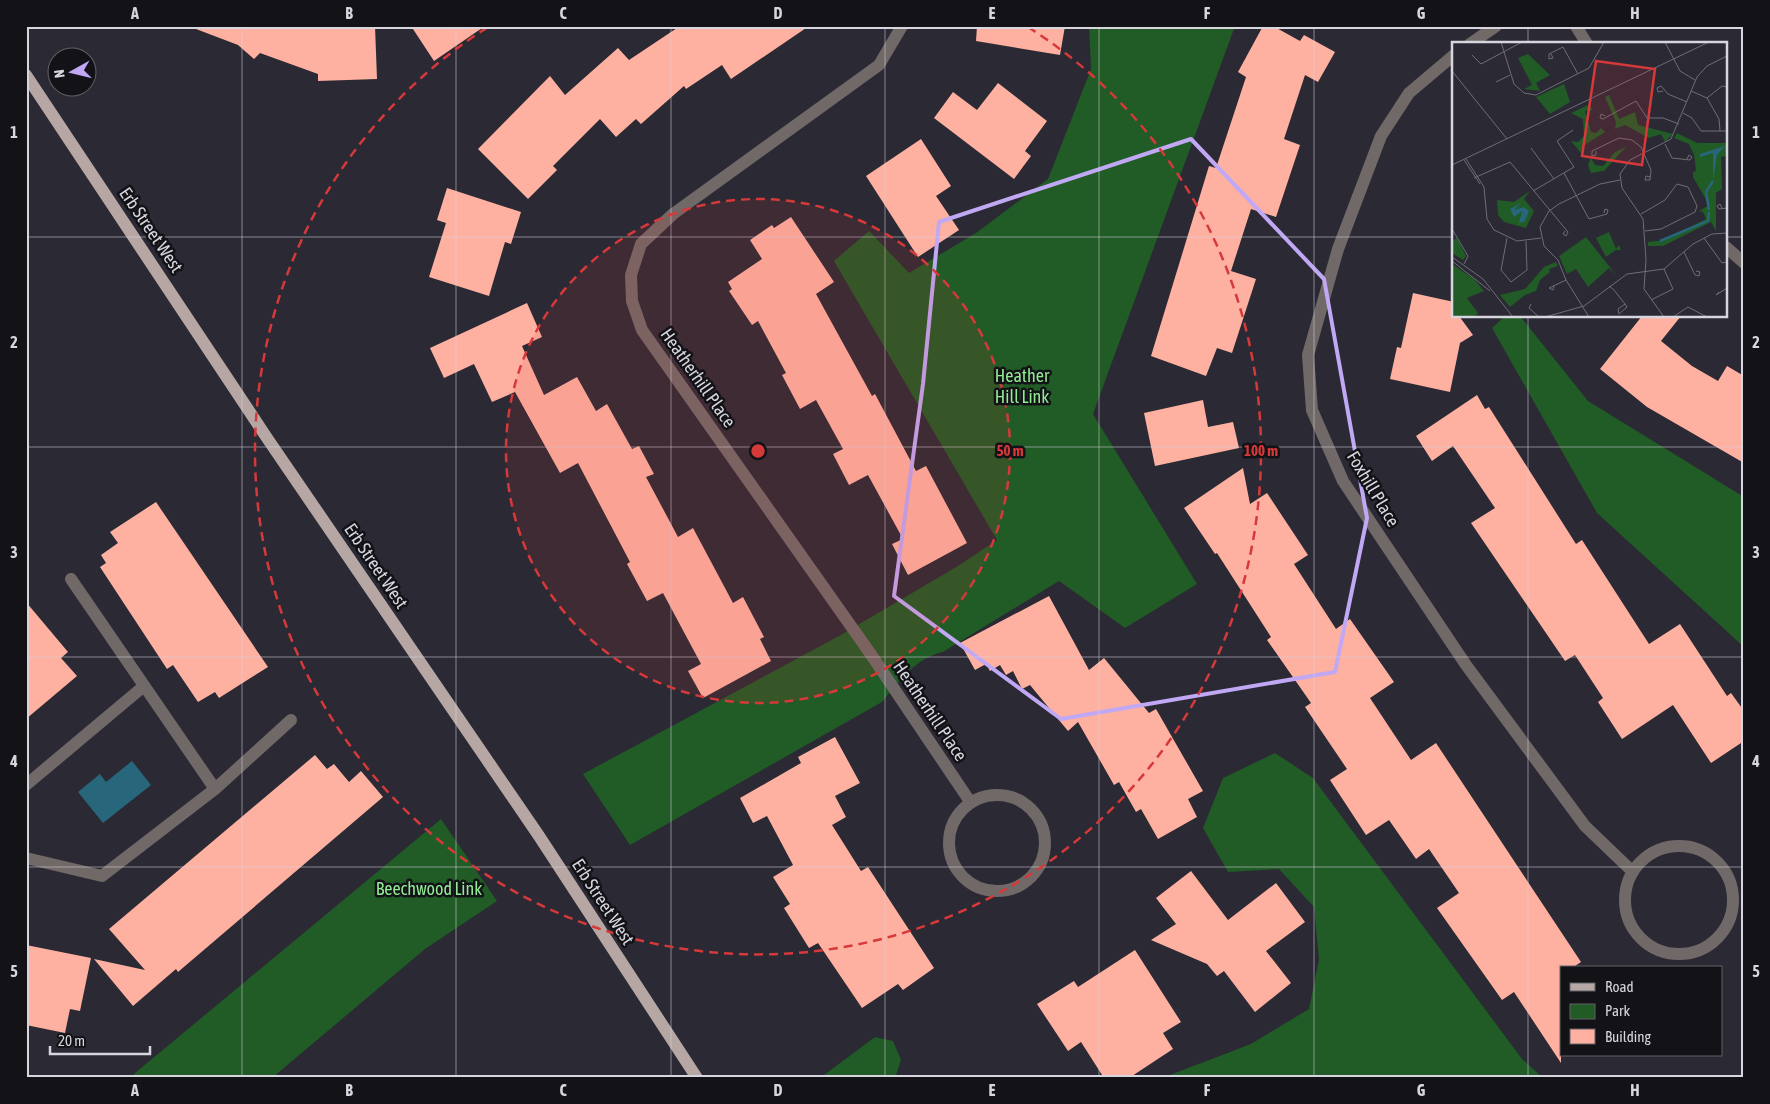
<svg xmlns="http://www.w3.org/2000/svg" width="1770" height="1104" font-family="'Asap Condensed',sans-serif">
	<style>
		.green { fill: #215b26 }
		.water { fill: #28667b }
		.building { fill: #ffb1a1 }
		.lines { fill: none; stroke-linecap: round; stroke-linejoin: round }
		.minor { stroke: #706967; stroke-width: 12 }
		.major { stroke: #b6a7a4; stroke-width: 12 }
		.marked { fill: none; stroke: #c0a8f4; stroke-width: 4; stroke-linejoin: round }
		.grid { fill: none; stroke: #d7d6de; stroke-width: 1; stroke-opacity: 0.55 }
		.ring { fill: none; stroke: #d6393a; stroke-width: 2.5; stroke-dasharray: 9 6 }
		.labels { text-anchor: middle; stroke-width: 5; stroke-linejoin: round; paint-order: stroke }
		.street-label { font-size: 18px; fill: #d7d6de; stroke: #121217 }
		.park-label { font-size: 18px; fill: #91eb94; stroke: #121217 }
		.inset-river { fill: none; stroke: #28667b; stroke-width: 2.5 }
		.inset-road { fill: none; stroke: #6f6e78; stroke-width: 1 }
		.view { fill: #d6393a; fill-opacity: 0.15; stroke: #d6393a; stroke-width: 2.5 }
		.inset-edge { fill: none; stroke: #d7d6de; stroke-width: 2.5 }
		.centre { fill: #d6393a; stroke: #121217; stroke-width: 2.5 }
		.ring-label { font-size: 15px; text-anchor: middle; font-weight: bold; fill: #d6393a; stroke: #121217; stroke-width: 5; stroke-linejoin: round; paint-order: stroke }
		.neatline { fill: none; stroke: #d7d6de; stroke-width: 2 }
		.grid-label { font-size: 16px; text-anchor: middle; font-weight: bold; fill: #d7d6de }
	</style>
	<rect width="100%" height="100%" fill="#2a2934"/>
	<path class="green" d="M 1089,26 L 1235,26 L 1093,414 L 1197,584 L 1125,628 L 1059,581 L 943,652 C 915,658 899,682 882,702 L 630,845 L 583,774 L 839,636 L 958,566 L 997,540 L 834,261 L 869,231 L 909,273 L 976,233 L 1048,179 L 1091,69 Z
		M 1505,316 L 1520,316 L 1588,401 L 1744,497 L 1744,647 L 1597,513 L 1492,328 Z
		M 1275,753 L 1313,778 L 1522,1059 L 1543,1078 L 1162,1078 L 1251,1044 L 1309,1009 L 1319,960 L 1314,907 L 1279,869 L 1228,872 L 1203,828 L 1223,778 Z
		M 441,819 L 497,901 L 425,949 L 272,1078 L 129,1078 Z
		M 875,1037 L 893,1041 L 901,1060 L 895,1078 L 820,1078 Z"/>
	<path class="water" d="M 132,761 L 151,785 L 103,823 L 78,792 L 100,774 L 106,782 Z"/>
	<path class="building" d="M 196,26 L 375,26 L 377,79 L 318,81 L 318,74 L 260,53 L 254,59 L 238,45 L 196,29 Z
		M 411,26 L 485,26 L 434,61 Z
		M 680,26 L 809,26 L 731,79 L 722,65 L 686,89 L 684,86 L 641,124 L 636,119 L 616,137 L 600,119 L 553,166 L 557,170 L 528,199 L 478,149 L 550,76 L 565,95 L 618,48 L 629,60 Z
		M 977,26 L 1065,26 L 1060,55 L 976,41 Z
		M 1263,26 L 1273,26 L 1300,41 L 1304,35 L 1335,52 L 1318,82 L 1305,75 L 1284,139 L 1300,145 L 1276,217 L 1251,209 L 1231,271 L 1256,279 L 1232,353 L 1217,348 L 1206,376 L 1151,356 L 1209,166 L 1216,168 L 1246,77 L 1238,72 Z
		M 998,83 L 1047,121 L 1025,151 L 1031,156 L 1014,179 L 934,118 L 953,92 L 977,110 Z
		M 921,139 L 951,186 L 936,196 L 959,230 L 918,257 L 866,176 Z
		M 447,188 L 521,212 L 511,244 L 505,242 L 489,296 L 429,277 L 446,223 L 437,220 Z
		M 791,217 L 834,282 L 816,294 L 872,396 L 875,394 L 916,471 L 926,466 L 967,543 L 908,575 L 892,544 L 903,539 L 868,475 L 849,485 L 833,454 L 843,449 L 816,400 L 800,409 L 782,375 L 786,373 L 758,321 L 752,325 L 729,291 L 732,289 L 728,282 L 762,259 L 750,240 L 772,225 L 774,228 Z
		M 1413,293 L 1454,302 L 1454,316 L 1459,316 L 1473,335 L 1460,343 L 1450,392 L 1390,379 L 1397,347 L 1401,348 Z
		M 527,303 L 542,337 L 522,346 L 544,395 L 577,377 L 596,411 L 607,404 L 632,449 L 639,446 L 654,474 L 646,477 L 678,537 L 693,528 L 733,603 L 743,597 L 764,637 L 760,639 L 771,661 L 703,698 L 688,671 L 701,664 L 663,593 L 647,601 L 627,564 L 630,562 L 578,463 L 560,473 L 515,392 L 492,402 L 474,364 L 444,378 L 430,348 Z
		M 1642,316 L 1681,316 L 1661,341 L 1692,366 L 1718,381 L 1727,366 L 1744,376 L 1744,463 L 1647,407 L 1600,369 Z
		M 1477,395 L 1485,409 L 1489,407 L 1576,544 L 1582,540 L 1649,644 L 1680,624 L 1727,696 L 1731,693 L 1744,711 L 1744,741 L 1711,763 L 1673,705 L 1622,739 L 1598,702 L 1603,698 L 1575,655 L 1565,661 L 1471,523 L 1495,508 L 1453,446 L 1432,461 L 1416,436 Z
		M 1203,400 L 1208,427 L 1233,422 L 1239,448 L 1155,466 L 1144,413 Z
		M 1243,468 L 1250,504 L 1267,493 L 1308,555 L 1294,564 L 1336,629 L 1350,619 L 1394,682 L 1370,698 L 1411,760 L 1436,743 L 1581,962 L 1572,968 L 1561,968 L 1561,1063 L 1514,992 L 1502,1000 L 1437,908 L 1459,893 L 1429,849 L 1416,859 L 1389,820 L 1366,835 L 1330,780 L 1347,769 L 1305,707 L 1311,703 L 1267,640 L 1271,637 L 1217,553 L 1215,554 L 1184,508 Z
		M 156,502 L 268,667 L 219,698 L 215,692 L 198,702 L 173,665 L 167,669 L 100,567 L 106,563 L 101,555 L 118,543 L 110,532 Z
		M 1049,596 L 1089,670 L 1104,658 L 1149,713 L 1156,709 L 1203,791 L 1188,799 L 1197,817 L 1158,839 L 1141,809 L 1136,812 L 1119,782 L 1114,785 L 1078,722 L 1068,731 L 1030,685 L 1022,689 L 1013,671 L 1006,675 L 1000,665 L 990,671 L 986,664 L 975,670 L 960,643 Z
		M 26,602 L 68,652 L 61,658 L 77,676 L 26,719 Z
		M 835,737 L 860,783 L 835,796 L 846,817 L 832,825 L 861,871 L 868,867 L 934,968 L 903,990 L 898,984 L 862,1008 L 818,943 L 809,948 L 784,908 L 790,904 L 773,877 L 793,865 L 767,816 L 753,823 L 740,798 L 801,763 L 798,757 Z
		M 315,755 L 327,769 L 334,764 L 349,782 L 361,771 L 383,797 L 178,972 L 176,969 L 133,1006 L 94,959 L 145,970 L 109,929 Z
		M 1191,871 L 1228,920 L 1276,883 L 1305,922 L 1266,951 L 1291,983 L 1255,1012 L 1224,971 L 1217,976 L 1207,964 L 1151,940 L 1176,924 L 1156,898 Z
		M 26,945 L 91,958 L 80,1011 L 70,1009 L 65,1033 L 26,1025 Z
		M 1135,950 L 1181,1022 L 1163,1033 L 1173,1049 L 1129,1078 L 1104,1078 L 1081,1042 L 1068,1051 L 1037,1004 L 1074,981 L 1078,987 Z"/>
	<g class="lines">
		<path class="minor" d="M 902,26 L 879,65 L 673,214 L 641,244 L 631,275 L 632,301 L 642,330 L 870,653 L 971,803
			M 1576,26 L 1587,44
			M 1470,44 L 1496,26
			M 1454,55 L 1409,93 L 1381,136 L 1338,249 L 1308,355 L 1312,410 L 1343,481 L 1466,665 L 1585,826 L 1633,872
			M 1726,247 L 1744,263
			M 71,579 L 215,789
			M 26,785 L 144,686
			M949 843a48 48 0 1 1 96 0a48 48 0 1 1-96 0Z
			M1625 900a54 54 0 1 1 108 0a54 54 0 1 1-108 0Z
			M 26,858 L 102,876 L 215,789 L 291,720"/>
		<path class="major" d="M 26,75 L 267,438 L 539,836 L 697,1078"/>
	</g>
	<path class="marked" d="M 1191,139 L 1324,279 L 1367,518 L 1335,672 L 1061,719 L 894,596 L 923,384 L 939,222 Z"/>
	<path class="grid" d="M 242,26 L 242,1078M 456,26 L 456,1078M 671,26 L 671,1078M 885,26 L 885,1078M 1099,26 L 1099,1078M 1314,26 L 1314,1078M 1528,26 L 1528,44M 26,237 L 1454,237M 1726,237 L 1744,237M 1528,316 L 1528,1078M 26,447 L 1744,447M 26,657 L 1744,657M 26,867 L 1744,867"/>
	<circle cx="758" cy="451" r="252" fill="#d6393a" fill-opacity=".12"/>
	<g class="ring">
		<circle cx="758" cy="451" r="252"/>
		<path d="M1028 27A503 503 0 1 1 488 27"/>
	</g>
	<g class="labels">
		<g class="street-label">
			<text transform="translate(151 230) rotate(56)" y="6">Erb Street West</text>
			<text transform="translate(698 378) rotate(55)" y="6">Heatherhill Place</text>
			<text transform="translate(1373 489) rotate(59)" y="6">Foxhill Place</text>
			<text transform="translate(376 566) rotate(56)" y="6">Erb Street West</text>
			<text transform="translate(930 711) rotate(56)" y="6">Heatherhill Place</text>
			<text transform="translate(603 902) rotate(57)" y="6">Erb Street West</text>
		</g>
		<g class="park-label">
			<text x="1022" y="382">Heather<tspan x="1022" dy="21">Hill Link</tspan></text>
			<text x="429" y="895">Beechwood Link</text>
		</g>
	</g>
	<g transform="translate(1452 42)">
		<rect width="275" height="275" fill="#2a2934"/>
		<path d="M 76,12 L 98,33 L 84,41 L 88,49 L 72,47 L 80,43 L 66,16 ZM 112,42 L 118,60 L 98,72 L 84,55 ZM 157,53 L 167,77 L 183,70 L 186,83 L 221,92 L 213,100 L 209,92 L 197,96 L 173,83 L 163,87 L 164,80 L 153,55 ZM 138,62 L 140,68 L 133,69 L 139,90 L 144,91 L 149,86 L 153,90 L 131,104 L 129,111 L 119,99 L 126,100 L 132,94 L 131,77 L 119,71 ZM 225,91 L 245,101 L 275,101 L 275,114 L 269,115 L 270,147 L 264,151 L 264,189 L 259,180 L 211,204 L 196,204 L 196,200 L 212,198 L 254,177 L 251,170 L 247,169 L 257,163 L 241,135 L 241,130 L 244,129 L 242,113 L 237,102 L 222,96 ZM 174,105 L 152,129 L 139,131 L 136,123 L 139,116 L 143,123 L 151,124 L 163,110 ZM 78,149 L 72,157 L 82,169 L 74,186 L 52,180 L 46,173 L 45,158 L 62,160 ZM 157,190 L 164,207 L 167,203 L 169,208 L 164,208 L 154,215 L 144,196 ZM 134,195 L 165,234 L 157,226 L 136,245 L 124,227 L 115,232 L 107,214 ZM 5,196 L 14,214 L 11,218 L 0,211 L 0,199 ZM 104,220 L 106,224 L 97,227 L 98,230 L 88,238 L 84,249 L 73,253 L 58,265 L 48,253 L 73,247 L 92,225 ZM 0,222 L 22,237 L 32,249 L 15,256 L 26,271 L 22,275 L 0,275 Z" fill="#215b26"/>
		<path d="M 273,104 L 265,113 L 261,139 L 261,111 L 248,115 L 248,112 ZM 69,161 L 62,168 L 72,165 L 77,169 L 73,179 L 67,181 L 70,169 L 62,175 L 58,167 Z" fill="#28667b"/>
		<path class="inset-river" d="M 257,168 L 254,150 L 261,139M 208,199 L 256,179 L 257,170"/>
		<path class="inset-road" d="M 49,0 L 62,42 L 72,51 L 84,53 L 137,26 L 152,0M 213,0 L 228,29 L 243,38M 99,12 L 101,16 L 97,17 L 97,12 L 111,5 L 126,32M 20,13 L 29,22 L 70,0M 0,29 L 55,97M 44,40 L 58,33M 211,49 L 206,50 L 205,46 L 209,44 L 216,52 L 235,60M 239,49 L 255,56 L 267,77 L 268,89M 255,56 L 270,44 L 275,45M 231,71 L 240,76 L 249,89 L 275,89M 153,74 L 149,72 L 148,76 L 151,77 L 184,59 L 195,76 L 211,76 L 227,82M 213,102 L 220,116 L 238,118 L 240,115 L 237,113 L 235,117M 79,106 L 102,137M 144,109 L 144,113 L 140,114 L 140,109 L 167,96 L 180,98 L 189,105 L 199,128 L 198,138 L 193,138 L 194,134 L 198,135M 14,117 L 32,145 L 35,177 L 42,188 L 65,199 L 89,196M 12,118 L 28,142M 0,123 L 257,0M 112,131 L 137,177 L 155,172 L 156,168 L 153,167 L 152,171M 22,136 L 58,120 L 116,190 L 114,194 L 111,192 L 113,189M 81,149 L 122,125 L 105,99 L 121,88M 270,166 L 268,162 L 265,164 L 267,167 L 275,166M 189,172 L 213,158 L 225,142 L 236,145 L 245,164 L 243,170 L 209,187 L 193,189M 0,187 L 16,214 L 12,222M 55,196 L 49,228 L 59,240 L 75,228 L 74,199M 252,196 L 270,221 L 275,220M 232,210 L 243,233 L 247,234 L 248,230 L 244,229M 0,215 L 31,237 L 61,275M 0,219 L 38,249M 102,244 L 101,248 L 97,246 L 114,238M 157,244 L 162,248 L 173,262 L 175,265 L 167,272 L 166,267 L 173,262M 267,250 L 264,253 L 275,246M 199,258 L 221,247 L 212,227M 79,262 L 77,266 L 87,275M 93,275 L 132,264 L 175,232 L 212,227 L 241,202 L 260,192 L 275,191M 137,275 L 114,238 L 106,218 L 92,204 L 88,185 L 97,169 L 107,162 L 148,142 L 168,138M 212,275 L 192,247 L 194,217 L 191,177 L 170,146 L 168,132 L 178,118 L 219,97 L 245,35 L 255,24 L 275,14M 221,275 L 236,265 L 255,275"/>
		<path class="view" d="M 144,19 L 203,27 L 190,123 L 130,114 Z"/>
		<rect width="275" height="275" class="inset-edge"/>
	</g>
	<circle cx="758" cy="451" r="8" class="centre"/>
	<g class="ring-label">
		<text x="1010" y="456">50 m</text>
		<text x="1261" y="456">100 m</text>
	</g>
	<rect width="1770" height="1104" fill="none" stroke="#121217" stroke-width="55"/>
	<rect x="1560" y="966" width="162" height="90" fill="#121217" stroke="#616067"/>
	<rect x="1570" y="983" width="25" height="8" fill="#b6a7a4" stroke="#616067"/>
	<text x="1605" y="992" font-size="15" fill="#d7d6de">Road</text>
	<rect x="1570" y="1004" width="25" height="15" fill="#215b26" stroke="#616067"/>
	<text x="1605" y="1016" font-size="15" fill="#d7d6de">Park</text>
	<rect x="1570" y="1029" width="25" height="15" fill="#ffb1a1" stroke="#616067"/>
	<text x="1605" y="1042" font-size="15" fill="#d7d6de">Building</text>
	<g transform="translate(72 72) rotate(262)"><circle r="24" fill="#121217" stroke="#616067"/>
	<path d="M0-4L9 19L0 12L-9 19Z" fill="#c0a8f4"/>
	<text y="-8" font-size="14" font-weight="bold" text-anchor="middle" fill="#d7d6de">N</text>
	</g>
	<path d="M50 1046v8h100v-8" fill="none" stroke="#d7d6de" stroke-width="2.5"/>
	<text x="58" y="1046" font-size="15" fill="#d7d6de" stroke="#121217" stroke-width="4" paint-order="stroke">20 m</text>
	<rect x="28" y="28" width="1714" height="1048" class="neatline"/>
	<g class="grid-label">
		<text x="135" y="19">A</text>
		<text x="349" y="19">B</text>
		<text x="563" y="19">C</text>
		<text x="778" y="19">D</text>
		<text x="992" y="19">E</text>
		<text x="1207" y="19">F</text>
		<text x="1421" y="19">G</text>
		<text x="1635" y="19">H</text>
		<text x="14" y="138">1</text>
		<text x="1756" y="138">1</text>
		<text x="14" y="348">2</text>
		<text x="1756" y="348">2</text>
		<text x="14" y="558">3</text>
		<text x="1756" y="558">3</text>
		<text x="14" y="767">4</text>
		<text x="1756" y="767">4</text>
		<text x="14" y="977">5</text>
		<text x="1756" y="977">5</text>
		<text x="135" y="1096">A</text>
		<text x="349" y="1096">B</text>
		<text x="563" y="1096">C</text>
		<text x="778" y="1096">D</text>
		<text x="992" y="1096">E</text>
		<text x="1207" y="1096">F</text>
		<text x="1421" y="1096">G</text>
		<text x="1635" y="1096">H</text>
	</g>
</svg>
